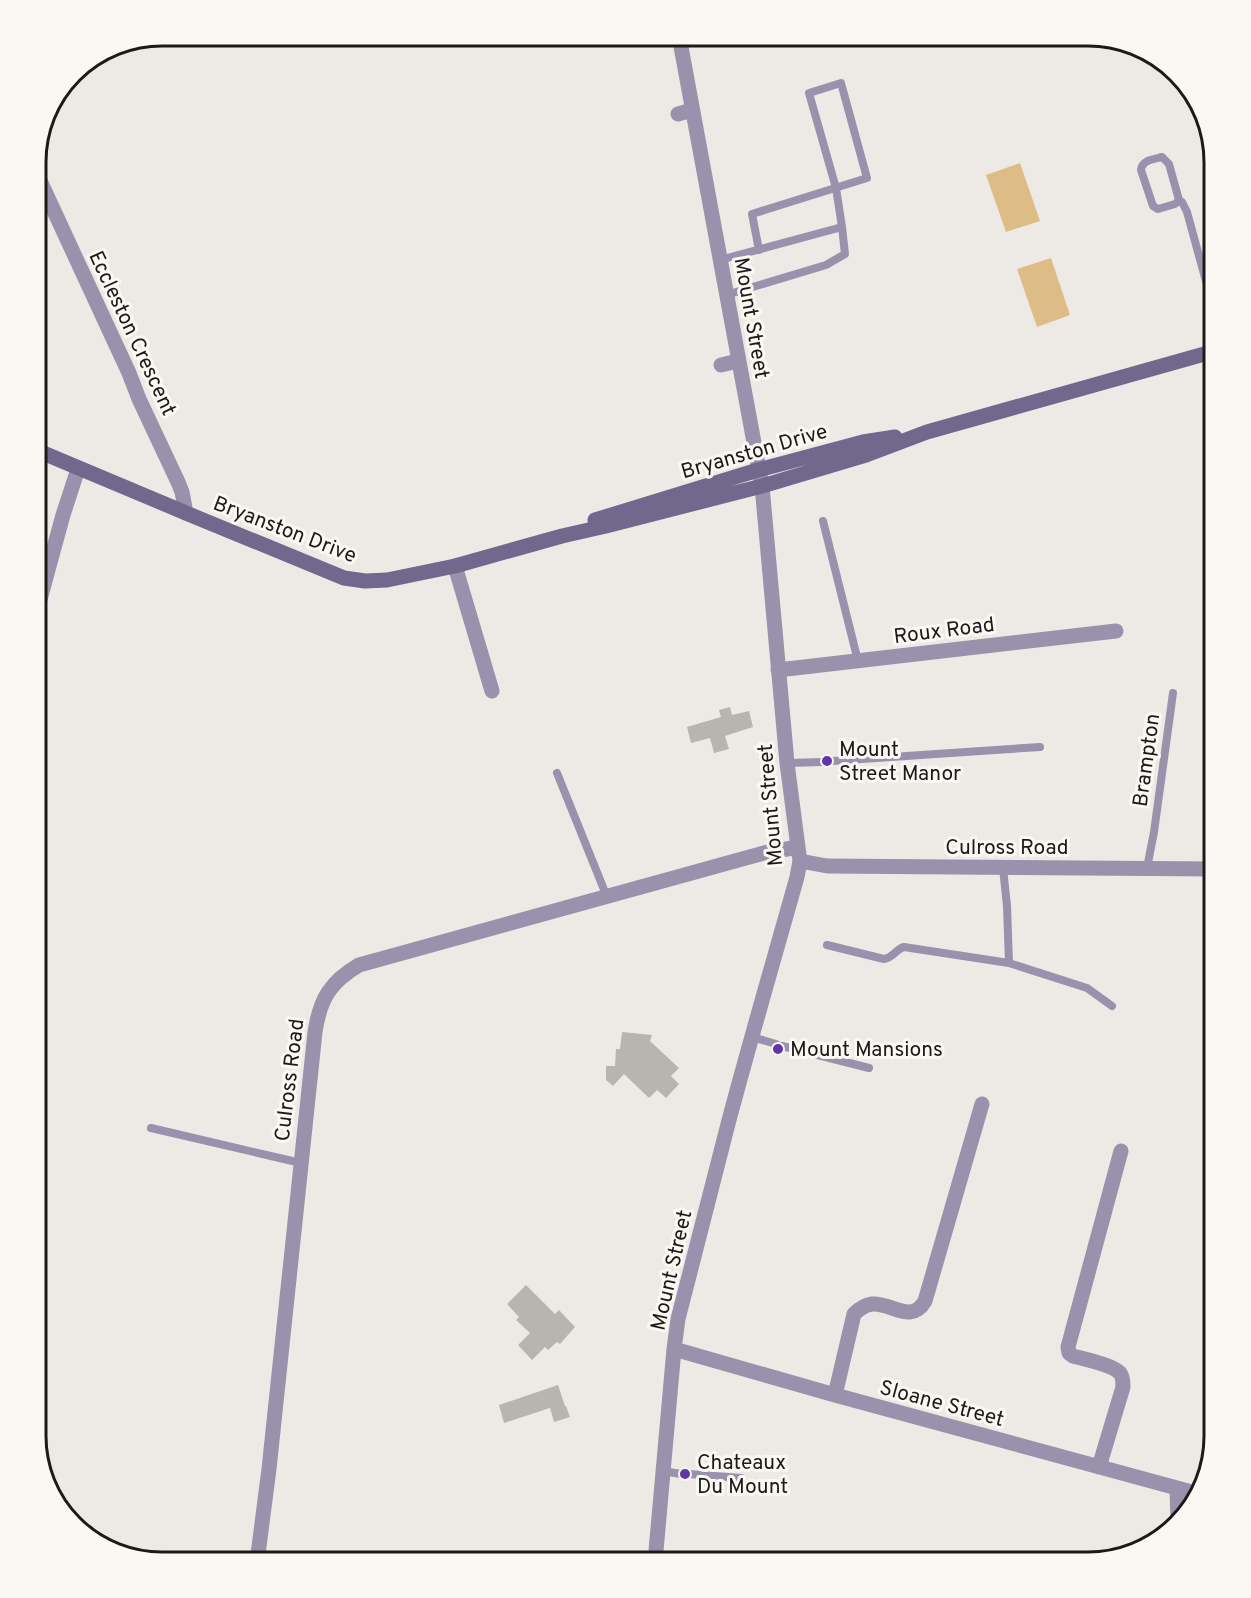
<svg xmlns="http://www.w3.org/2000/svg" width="1251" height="1598" font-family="Overpass,sans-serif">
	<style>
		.green { fill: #debc85 }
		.building { fill: #b8b5b1 }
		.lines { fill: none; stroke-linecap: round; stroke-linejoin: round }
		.lane { stroke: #9892ac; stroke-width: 8 }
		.street { stroke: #9892ac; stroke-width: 15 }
		.secondary { stroke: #71688d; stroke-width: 15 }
		.poi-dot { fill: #6335ad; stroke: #faf8f3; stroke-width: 2 }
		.labels { text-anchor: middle; stroke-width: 6; stroke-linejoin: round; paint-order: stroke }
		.street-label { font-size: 21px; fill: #1b1a18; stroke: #faf8f3 }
		.poi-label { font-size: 21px; fill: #1b1a18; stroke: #faf8f3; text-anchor: start }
		.rim { fill: none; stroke: #1b1a18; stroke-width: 3 }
	</style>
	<rect width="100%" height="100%" fill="#edeae6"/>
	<path class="green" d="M 1020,163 L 1040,221 L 1006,232 L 986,175 Z
		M 1051,258 L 1070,315 L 1037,327 L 1017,269 Z"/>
	<path class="building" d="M 730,707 L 732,715 L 749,711 L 753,727 L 725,736 L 729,749 L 714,753 L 710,738 L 691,743 L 687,727 L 721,717 L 719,710 Z
		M 622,1032 L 652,1035 L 650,1041 L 679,1068 L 671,1076 L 679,1084 L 666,1098 L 657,1090 L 649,1098 L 624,1074 L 613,1086 L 606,1080 L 606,1066 L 615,1066 L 616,1049 L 620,1049 Z
		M 526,1285 L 555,1314 L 559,1310 L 575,1327 L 560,1344 L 557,1342 L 548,1350 L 545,1347 L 532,1360 L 518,1345 L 530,1333 L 516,1320 L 519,1317 L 507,1304 Z
		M 558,1385 L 565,1406 L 566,1406 L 570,1417 L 554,1422 L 550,1408 L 504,1423 L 499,1405 Z"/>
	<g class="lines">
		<path class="lane" d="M 1179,200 L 1175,204 L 1158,209 L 1153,206 L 1141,170 C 1142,160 1154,159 1162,157 L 1169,164 L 1179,200 L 1182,202 L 1187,212 L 1215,314
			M 759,250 L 752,214 L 867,178 L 841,83 L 809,93 L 836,188 L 842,227
			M 720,260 L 842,227 L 845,254 L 826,265 L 726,295
			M 823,521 L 858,661
			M 832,761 L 1040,747
			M 787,763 L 823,762
			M 557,773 L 607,897
			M 1147,868 L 1154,832 L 1173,693
			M 827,945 L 884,959 C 893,958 896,949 904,947 L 1009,963 L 1007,906 L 1003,868
			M 1009,963 L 1087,988 L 1112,1006
			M 752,1037 L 776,1044
			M 782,1046 L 869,1068
			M 151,1128 L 301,1163
			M 663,1471 L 681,1474
			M 689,1474 L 741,1478"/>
		<path class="street" d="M 678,114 L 692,110
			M 36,172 L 129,373 L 139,399 L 178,482 L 182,492 L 186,513
			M 721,365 L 738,361
			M 455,566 L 492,691
			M 36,614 L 63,515 L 78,469
			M 778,670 L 1116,631
			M 800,861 L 827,866 L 1215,869
			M 674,1349 L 835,1395 L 1199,1494
			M 835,1395 L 854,1314 C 859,1309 865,1305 872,1304 C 891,1302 911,1325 925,1301 L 982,1104
			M 1099,1467 L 1123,1387 C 1123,1383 1123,1377 1120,1373 C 1113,1365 1084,1359 1073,1356 L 1069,1353 L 1068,1347 L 1121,1151
			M 1177,1489 L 1178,1520
			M 257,1562 L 269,1469 L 315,1032 C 320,999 330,982 359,965 L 764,853 L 798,847
			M 655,1562 L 674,1349 L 678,1319 C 695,1254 711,1188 728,1124 C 750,1041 774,959 797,877 L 800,861 L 798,847 L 787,763 L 762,486 L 679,36"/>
		<path class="secondary" d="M 36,450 L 186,513 L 344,578 L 365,581 L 387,580 L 455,566 L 562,536 L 606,526 L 762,486 L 866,455 L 927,432 L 1215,351
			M 595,520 L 758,470 L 863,442 L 895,437"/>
	</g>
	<g class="poi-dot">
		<circle cx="827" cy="761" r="6"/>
		<circle cx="778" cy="1049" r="6"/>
		<circle cx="685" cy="1474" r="6"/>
	</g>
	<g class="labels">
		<g class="street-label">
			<text transform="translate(752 318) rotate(80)" y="7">Mount Street</text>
			<text transform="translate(133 333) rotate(65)" y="7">Eccleston Crescent</text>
			<text transform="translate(754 451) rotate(-16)" y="7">Bryanston Drive</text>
			<text transform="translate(285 529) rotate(21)" y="7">Bryanston Drive</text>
			<text transform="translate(944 630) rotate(-7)" y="7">Roux Road</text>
			<text transform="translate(1146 760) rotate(-82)" y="7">Brampton</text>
			<text transform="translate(770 805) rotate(-95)" y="7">Mount Street</text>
			<text x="1007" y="854">Culross Road</text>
			<text transform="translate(289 1080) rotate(-83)" y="7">Culross Road</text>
			<text transform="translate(671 1270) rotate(-77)" y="7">Mount Street</text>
			<text transform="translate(942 1403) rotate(15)" y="7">Sloane Street</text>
		</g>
		<g class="poi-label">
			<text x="839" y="756">Mount<tspan x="839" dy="24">Street Manor</tspan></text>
			<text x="790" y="1056">Mount Mansions</text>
			<text x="697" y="1469">Chateaux<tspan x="697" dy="24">Du Mount</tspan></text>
		</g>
	</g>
	<path d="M0 0H1251V1598H0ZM162 46H1088A116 116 0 0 1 1204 162V1436A116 116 0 0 1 1088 1552H162A116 116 0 0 1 46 1436V162A116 116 0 0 1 162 46Z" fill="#faf8f3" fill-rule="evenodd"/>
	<path class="rim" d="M162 46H1088A116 116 0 0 1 1204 162V1436A116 116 0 0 1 1088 1552H162A116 116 0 0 1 46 1436V162A116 116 0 0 1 162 46Z"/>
</svg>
